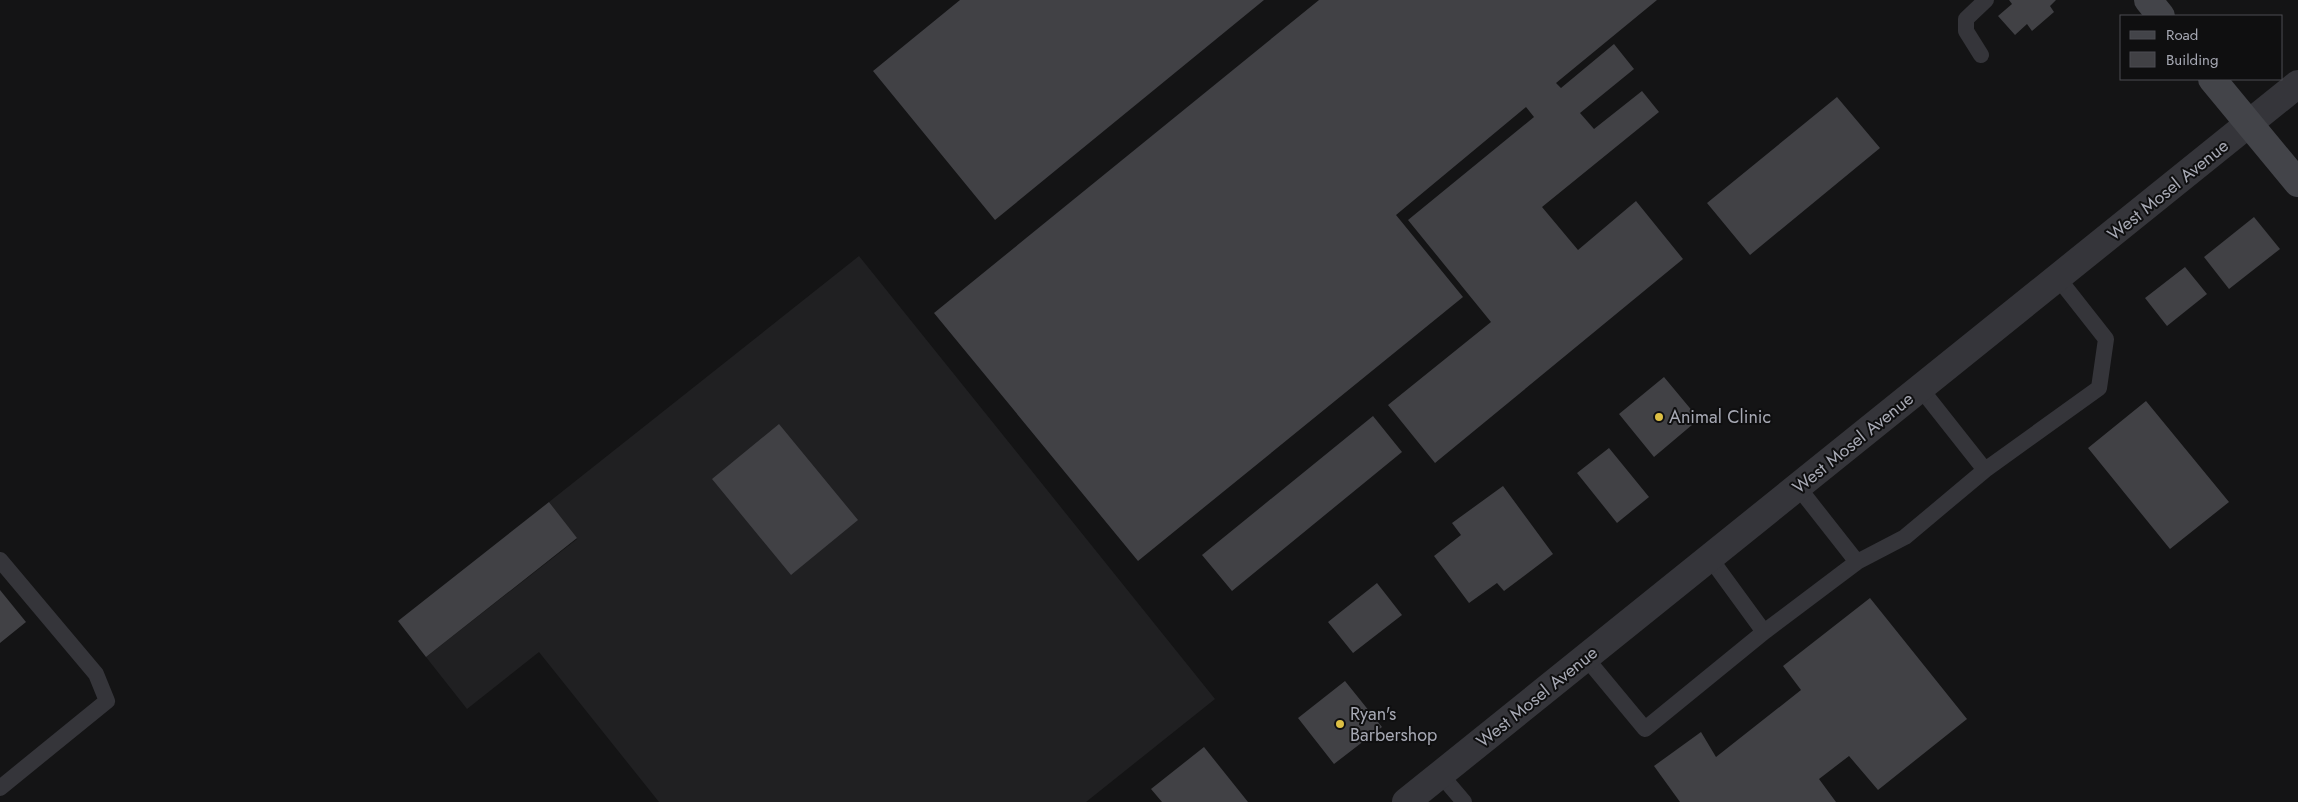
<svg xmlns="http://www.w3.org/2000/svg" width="2298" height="802" font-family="Jost,sans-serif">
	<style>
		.built { fill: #202022 }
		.building { fill: #414145 }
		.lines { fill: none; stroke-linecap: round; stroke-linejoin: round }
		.lane { stroke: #35353a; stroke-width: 16 }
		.street { stroke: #35353a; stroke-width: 28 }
		.secondary { stroke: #434449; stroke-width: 28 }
		.poi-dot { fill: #ddbf44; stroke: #0f0f10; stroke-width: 2 }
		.labels { text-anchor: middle; stroke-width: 4; stroke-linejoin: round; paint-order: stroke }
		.street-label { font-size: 18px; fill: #a7a9b4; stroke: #0f0f10 }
		.poi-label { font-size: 18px; fill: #a7a9b4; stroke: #0f0f10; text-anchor: start }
	</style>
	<rect width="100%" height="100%" fill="#141415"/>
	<path class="built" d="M 859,256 L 1215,699 L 1086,802 L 659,802 L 539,652 L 467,709 L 426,657 L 577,539 L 549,502 Z"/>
	<path class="building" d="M 960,0 L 1264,0 L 995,220 L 873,71 Z
		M 1319,0 L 1657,0 L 1556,83 L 1561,88 L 1614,44 L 1634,69 L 1580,113 L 1594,129 L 1642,91 L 1659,112 L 1542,207 L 1578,250 L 1636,201 L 1683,259 L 1435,463 L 1388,405 L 1491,322 L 1408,220 L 1534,117 L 1526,107 L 1396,215 L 1463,297 L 1138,561 L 934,313 Z
		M 2009,0 L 2056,0 L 2050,6 L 2054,12 L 2032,31 L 2027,24 L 2015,35 L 1998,16 L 2012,4 Z
		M 1837,97 L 1880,148 L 1750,255 L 1707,203 Z
		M 2254,217 L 2280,249 L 2229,289 L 2204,257 Z
		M 2185,267 L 2207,294 L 2167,326 L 2145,298 Z
		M 1664,377 L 1699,419 L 1654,457 L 1619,414 Z
		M 2146,401 L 2229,502 L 2170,549 L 2088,448 Z
		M 1373,416 L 1402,452 L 1232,591 L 1202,555 Z
		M 779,424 L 858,520 L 791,575 L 712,479 Z
		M 1609,448 L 1649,497 L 1617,523 L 1577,473 Z
		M 1503,486 L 1553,554 L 1504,591 L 1497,583 L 1469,603 L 1434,556 L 1461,535 L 1452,523 Z
		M 549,502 L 577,538 L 426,657 L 398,621 Z
		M 1377,583 L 1402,615 L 1353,653 L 1328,622 Z
		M 0,590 L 26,622 L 0,643 Z
		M 1870,598 L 1967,719 L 1878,790 L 1849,756 L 1819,779 L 1836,802 L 1680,802 L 1654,766 L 1701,732 L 1716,757 L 1801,690 L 1783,666 Z
		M 1345,681 L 1382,727 L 1334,764 L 1298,718 Z
		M 1204,747 L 1248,802 L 1162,802 L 1151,789 Z"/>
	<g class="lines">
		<path class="lane" d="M 1981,55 L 1966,31 L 1966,19 L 1986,0
			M 1985,470 L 2099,388 L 2106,339 L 2058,278
			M 0,560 L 96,674 L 107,701 L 0,788
			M 1857,562 L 1905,537 L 1985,470 L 1921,389
			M 1764,632 L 1857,562 L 1798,487
			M 1586,658 L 1645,729 L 1764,632 L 1710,558
			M 1441,775 L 1464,802"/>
		<path class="street" d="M 1406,802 L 2298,84"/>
		<path class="secondary" d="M 2148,0 L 2161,16
			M 2212,79 L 2298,183"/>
	</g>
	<g class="poi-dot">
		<circle cx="1659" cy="417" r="5"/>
		<circle cx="1340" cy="724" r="5"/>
	</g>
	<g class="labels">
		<g class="street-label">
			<text transform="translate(2168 190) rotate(-39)" y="6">West Mosel Avenue</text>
			<text transform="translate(1853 443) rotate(-39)" y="6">West Mosel Avenue</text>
			<text transform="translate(1537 697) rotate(-39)" y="6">West Mosel Avenue</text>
		</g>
		<g class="poi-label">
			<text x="1669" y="423">Animal Clinic</text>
			<text x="1350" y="720">Ryan's<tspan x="1350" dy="21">Barbershop</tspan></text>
		</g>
	</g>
	<rect x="2120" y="15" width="162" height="65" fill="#0f0f10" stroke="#4c4d52"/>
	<rect x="2130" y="31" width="25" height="8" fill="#434449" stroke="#4c4d52"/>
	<text x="2166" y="40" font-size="15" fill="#a7a9b4">Road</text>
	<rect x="2130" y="52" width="25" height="15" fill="#414145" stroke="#4c4d52"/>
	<text x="2166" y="65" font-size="15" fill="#a7a9b4">Building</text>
</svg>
